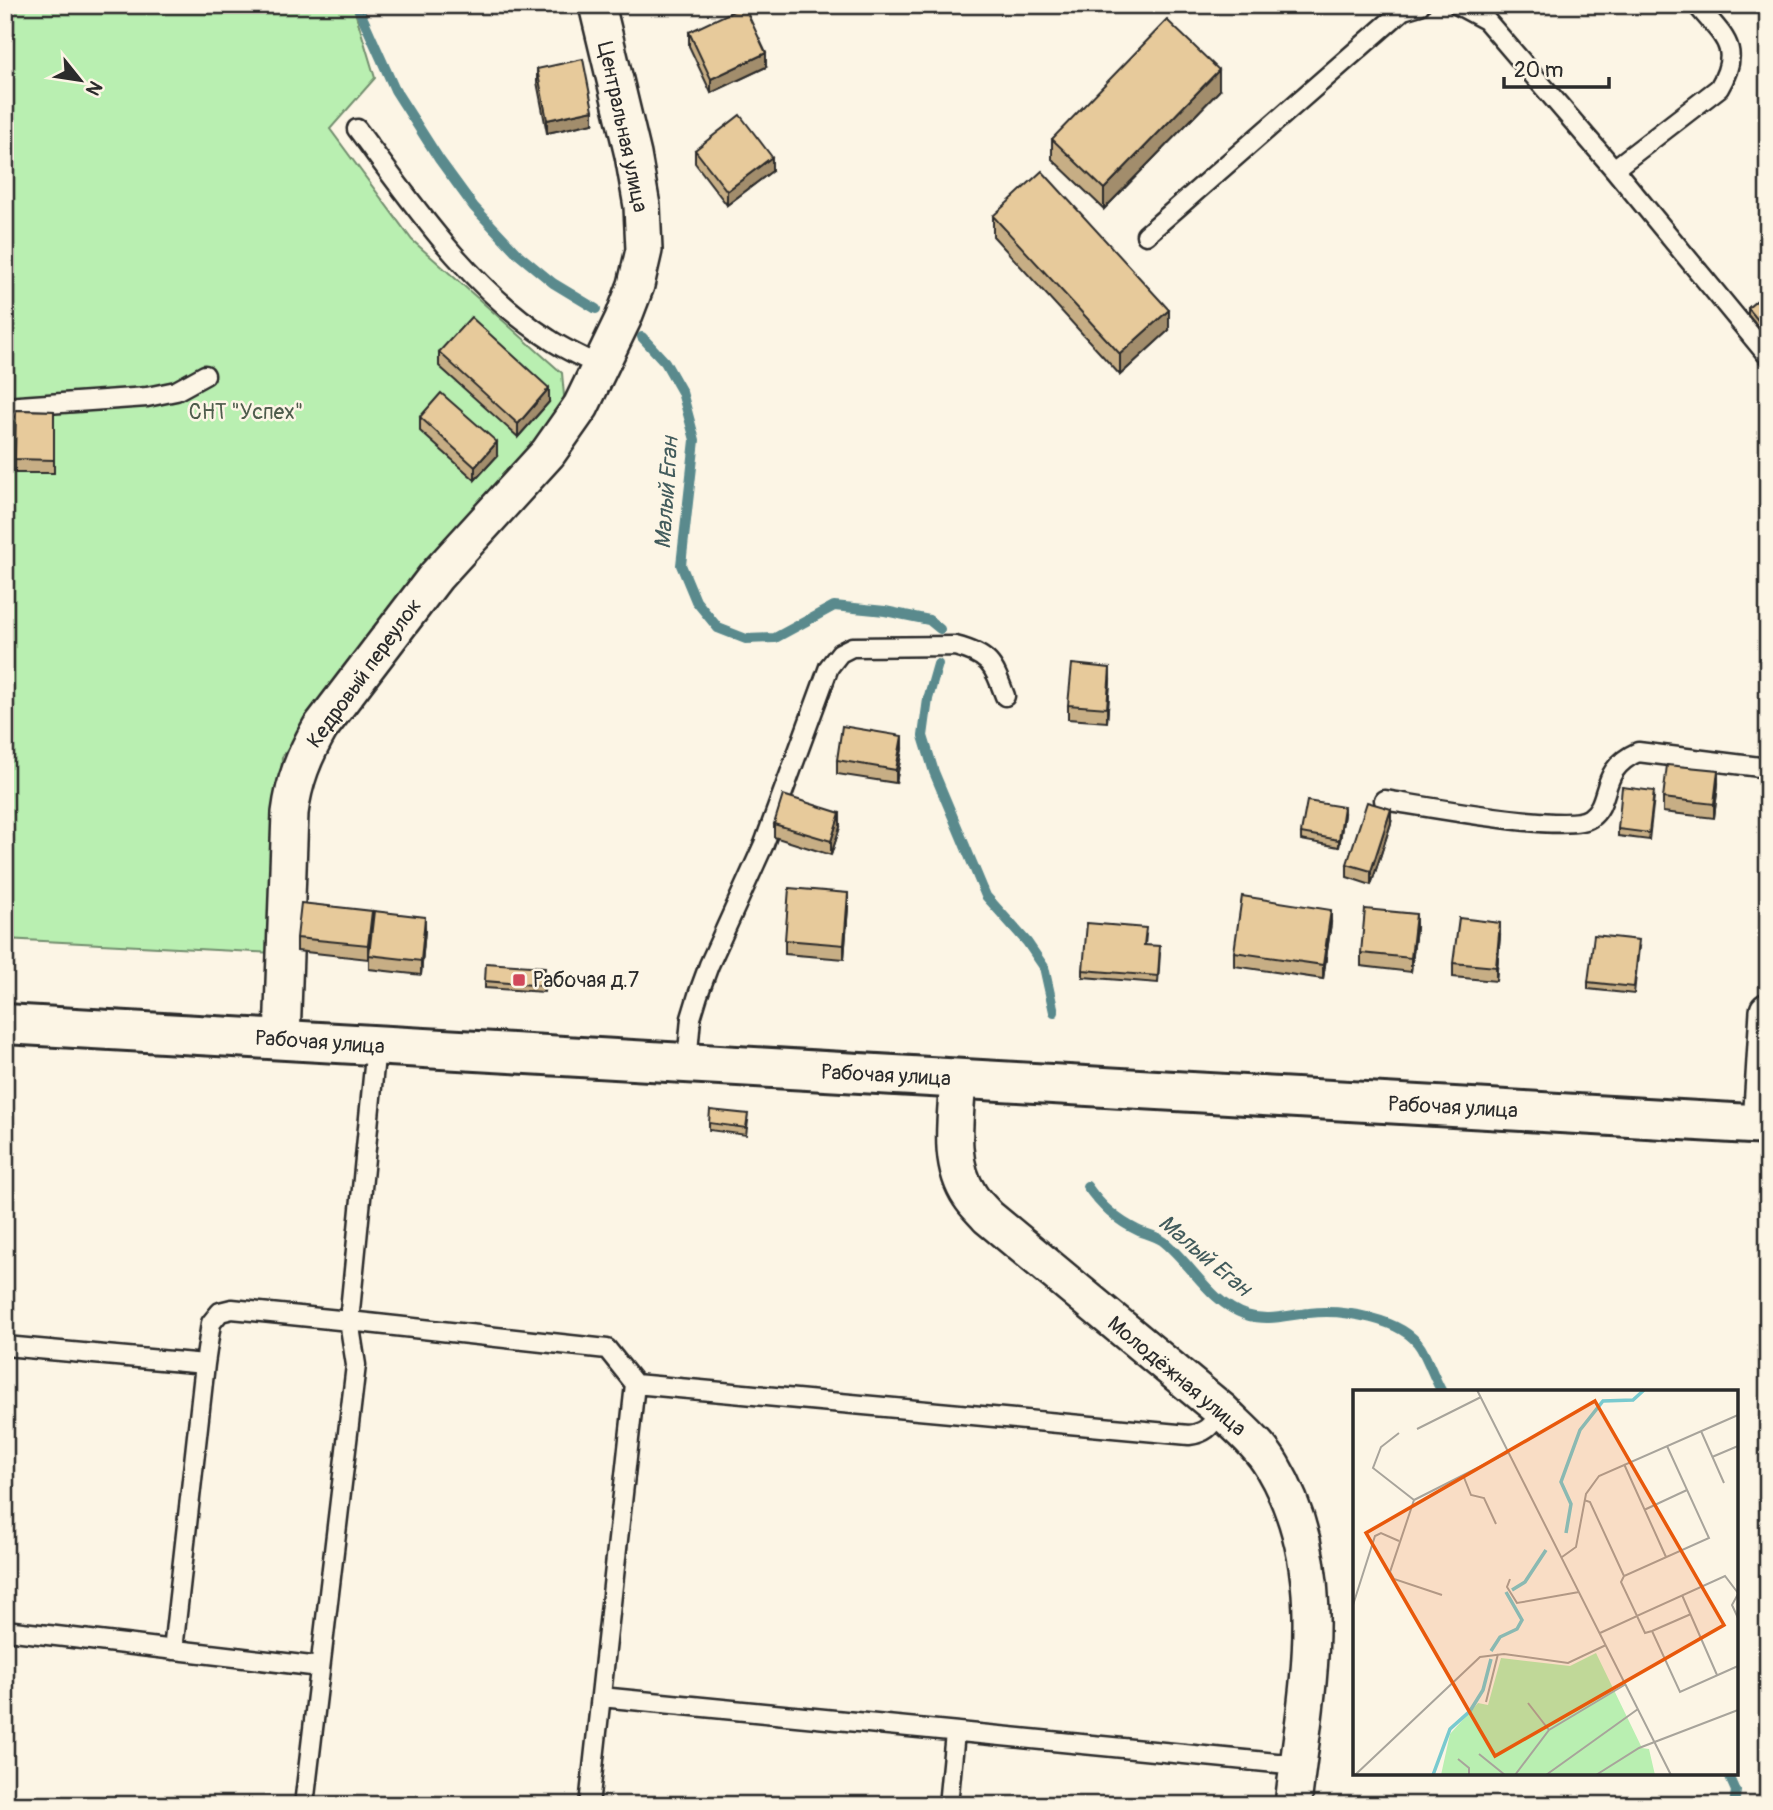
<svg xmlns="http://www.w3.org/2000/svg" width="1773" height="1810" font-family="Pangolin,sans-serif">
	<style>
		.green { fill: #b9efb1; stroke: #728d6e; stroke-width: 2 }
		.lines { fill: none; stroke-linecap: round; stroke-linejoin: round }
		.stream { stroke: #5a8a8d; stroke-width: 10 }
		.service-casing { stroke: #2b2b2b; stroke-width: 23 }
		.minor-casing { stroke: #2b2b2b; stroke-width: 40 }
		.tertiary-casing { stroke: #2b2b2b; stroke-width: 44 }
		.service { stroke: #fcf5e5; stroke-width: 18 }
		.minor { stroke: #fcf5e5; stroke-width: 35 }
		.tertiary { stroke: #fcf5e5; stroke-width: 38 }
		.wall { fill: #c7ae85; stroke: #2b2b2b; stroke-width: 2 }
		.shaded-wall { fill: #a28d6c; stroke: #2b2b2b; stroke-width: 2 }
		.building { fill: #e7ca9b; stroke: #2b2b2b; stroke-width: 2 }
		.poi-dot { fill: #d1495b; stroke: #fcf5e5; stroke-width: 2.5 }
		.labels { text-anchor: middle; stroke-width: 5; stroke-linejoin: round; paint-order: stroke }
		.street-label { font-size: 21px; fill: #2b2b2b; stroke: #fcf5e5 }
		.park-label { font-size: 21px; fill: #4e5c4c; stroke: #fcf5e5 }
		.poi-label { font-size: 21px; fill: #2b2b2b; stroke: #fcf5e5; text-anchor: start }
		.water-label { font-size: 23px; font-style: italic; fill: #425b5c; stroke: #fcf5e5 }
		.inset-river { fill: none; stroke: #79cacf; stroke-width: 3.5 }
		.inset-road { fill: none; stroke: #a8a49b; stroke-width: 2 }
		.view { fill: #e8590c; fill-opacity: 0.15; stroke: #e8590c; stroke-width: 3.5 }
		.inset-edge { fill: none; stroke: #2b2b2b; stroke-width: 3.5 }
	</style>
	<rect width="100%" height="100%" fill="#fcf5e5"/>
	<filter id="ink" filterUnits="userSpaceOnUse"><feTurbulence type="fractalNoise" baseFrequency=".0143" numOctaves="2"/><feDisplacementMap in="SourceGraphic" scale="14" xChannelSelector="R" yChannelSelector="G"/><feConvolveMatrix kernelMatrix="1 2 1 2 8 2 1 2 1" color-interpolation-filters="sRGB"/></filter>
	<g filter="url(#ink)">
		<path class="green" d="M 5,5 L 353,5 L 375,78 L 330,129 L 412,240 L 562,373 L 565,407 L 428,567 L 282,757 L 273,953 L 5,939 Z"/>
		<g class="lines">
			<path class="stream" d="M 357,5 L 395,90 L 439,159 L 474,207 L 519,255 L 553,283 L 596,309
				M 642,337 L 665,362 L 682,392 L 695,440 L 681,565 L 696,601 L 718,628 L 746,639 L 775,638 L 834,606 L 885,611 L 929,620 L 940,629
				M 938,664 L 928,699 L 923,736 L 934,772 L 986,896 L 1027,942 L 1044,967 L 1054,1012
				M 1087,1186 C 1101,1206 1116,1220 1139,1231 C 1147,1234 1156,1236 1163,1241 C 1191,1263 1210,1303 1246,1315 C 1268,1322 1287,1315 1309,1313 C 1341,1309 1403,1318 1421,1348 C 1429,1362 1434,1378 1442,1392
				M 1728,1773 L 1736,1791 L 1734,1805"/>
			<defs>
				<path id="service" d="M 1458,5 L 1486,20 L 1614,169 L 1768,356
					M 357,129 C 412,203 470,289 549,339 C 565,350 584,358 602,367
					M 1614,169 L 1719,88 C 1743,47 1723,37 1697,5
					M 1146,235 L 1403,10 L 1420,5
					M 5,407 L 147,397 L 176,391 L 205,375
					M 1384,800 C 1418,805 1568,834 1590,818 C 1613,802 1597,770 1638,752 L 1768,768
					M 687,1063 L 691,1018 L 698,995 L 709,965 L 764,844 L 829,667 L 840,653 L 852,647 L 955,646 C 990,655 993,664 1005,696
					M 5,1346 L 205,1364 L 211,1323 L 220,1312 L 232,1309 L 349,1321 L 376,1046
					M 635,1384 L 1189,1435 C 1207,1433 1211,1425 1222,1411
					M 5,1630 L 320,1667
					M 173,1650 L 205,1364
					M 601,1697 L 1297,1765
					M 304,1805 L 356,1365 L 349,1321 L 607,1349 L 635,1384 L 589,1805
					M 948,1805 L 955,1733"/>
				<path id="minor" d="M 282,1039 L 290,813 C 294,781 304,756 320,728 L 436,576 L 548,453 L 581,406 L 623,319 L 636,285 L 644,250 L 642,206 L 633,155 L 597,5
					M 958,1079 C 956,1117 947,1162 970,1196 C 975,1204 982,1210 988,1217 L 1222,1411 C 1239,1428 1260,1445 1272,1466 C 1335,1572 1306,1690 1293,1805
					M 1761,1125 L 1768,1011"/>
				<path id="tertiary" d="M 5,1024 L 1768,1125"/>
			</defs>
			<use href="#service" class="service-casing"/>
			<use href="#minor" class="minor-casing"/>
			<use href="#tertiary" class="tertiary-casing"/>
			<use href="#service" class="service"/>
			<use href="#minor" class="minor"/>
			<use href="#tertiary" class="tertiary"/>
		</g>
		<path class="wall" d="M 689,32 L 766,67 L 711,93 L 689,46 Z
			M 537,69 L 593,123 L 547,133 L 537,82 Z
			M 1219,91 L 1104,209 L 1052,159 L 1052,139 Z
			M 695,150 L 772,171 L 727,205 L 695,163 Z
			M 993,216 L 1169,330 L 1120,375 L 993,236 Z
			M 1768,291 L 1762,332 L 1748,315 L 1748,308 Z
			M 439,352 L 549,402 L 518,437 L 439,366 Z
			M 16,410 L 54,411 L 54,473 L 15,473 Z
			M 420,417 L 497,456 L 475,480 L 420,431 Z
			M 1110,681 L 1107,722 L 1068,719 L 1068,705 Z
			M 902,749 L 896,783 L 837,774 L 837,760 Z
			M 1718,784 L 1714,818 L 1663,812 L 1663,798 Z
			M 1654,797 L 1649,840 L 1618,836 L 1618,829 Z
			M 1344,814 L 1339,847 L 1301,840 L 1301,833 Z
			M 1391,823 L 1371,885 L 1347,877 L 1347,864 Z
			M 774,824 L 840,827 L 831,855 L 774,837 Z
			M 848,907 L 844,959 L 785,954 L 785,940 Z
			M 372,911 L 368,959 L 297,951 L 297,938 Z
			M 1331,923 L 1323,979 L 1234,966 L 1234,952 Z
			M 1416,928 L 1411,972 L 1361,966 L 1361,953 Z
			M 425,930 L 421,975 L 369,969 L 369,955 Z
			M 1146,935 L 1145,945 L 1160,953 L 1158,983 L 1083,977 L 1083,970 Z
			M 1500,936 L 1496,981 L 1453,977 L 1453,963 Z
			M 1639,947 L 1634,994 L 1588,989 L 1588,982 Z
			M 545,974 L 544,992 L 485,988 L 485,981 Z
			M 748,1121 L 746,1135 L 709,1130 L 709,1123 Z"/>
		<path class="shaded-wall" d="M 766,53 L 766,67 L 711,93 L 711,79 Z
			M 1219,70 L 1219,91 L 1104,209 L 1104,189 Z
			M 593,110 L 593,123 L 547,133 L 547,120 Z
			M 772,157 L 772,171 L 727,205 L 727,191 Z
			M 1169,310 L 1169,330 L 1120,375 L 1120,354 Z
			M 1768,320 L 1768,327 L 1762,332 L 1762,325 Z
			M 549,388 L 549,402 L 518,437 L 518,424 Z
			M 497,442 L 497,456 L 475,480 L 475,467 Z
			M 1110,668 L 1110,681 L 1107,722 L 1107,708 Z
			M 902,736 L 902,749 L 896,783 L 896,770 Z
			M 1718,770 L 1718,784 L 1714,818 L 1714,804 Z
			M 1344,807 L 1344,814 L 1339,847 L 1339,840 Z
			M 1391,809 L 1391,823 L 1371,885 L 1371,871 Z
			M 840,813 L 840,827 L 831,855 L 831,841 Z
			M 848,893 L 848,907 L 844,959 L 844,945 Z
			M 1331,910 L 1331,923 L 1323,979 L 1323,965 Z
			M 372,911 L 372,924 L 368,959 L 368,945 Z
			M 1416,914 L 1416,928 L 1411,972 L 1411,958 Z
			M 425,917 L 425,930 L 421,975 L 421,961 Z
			M 1500,923 L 1500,936 L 1496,981 L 1496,967 Z"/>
		<path class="building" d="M 744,6 L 766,53 L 711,79 L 689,32 Z
			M 1167,20 L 1219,70 L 1104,189 L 1052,139 Z
			M 583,59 L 593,110 L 547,120 L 537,69 Z
			M 740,115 L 772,157 L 727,191 L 695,150 Z
			M 1042,171 L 1169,310 L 1120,354 L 993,216 Z
			M 1768,291 L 1768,320 L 1762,325 L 1748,308 Z
			M 471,317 L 549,388 L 518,424 L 439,352 Z
			M 441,393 L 497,442 L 475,467 L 420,417 Z
			M 16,410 L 54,411 L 54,460 L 15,459 Z
			M 1072,664 L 1110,668 L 1107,708 L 1068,705 Z
			M 842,726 L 902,736 L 896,770 L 837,760 Z
			M 1667,765 L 1718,770 L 1714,804 L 1663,798 Z
			M 1622,787 L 1654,791 L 1649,833 L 1618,829 Z
			M 783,795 L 840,813 L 831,841 L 774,824 Z
			M 1307,801 L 1344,807 L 1339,840 L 1301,833 Z
			M 1367,802 L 1391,809 L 1371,871 L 1347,864 Z
			M 789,888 L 848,893 L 844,945 L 785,940 Z
			M 1242,896 L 1331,910 L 1323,965 L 1234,952 Z
			M 301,903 L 372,911 L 368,945 L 297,938 Z
			M 1365,909 L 1416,914 L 1411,958 L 1361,953 Z
			M 374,911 L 425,917 L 421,961 L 369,955 Z
			M 1459,918 L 1500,923 L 1496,967 L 1453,963 Z
			M 1087,923 L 1146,928 L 1144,945 L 1160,946 L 1158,976 L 1083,970 Z
			M 1594,935 L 1639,940 L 1634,987 L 1588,982 Z
			M 486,963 L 545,967 L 544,986 L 485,981 Z
			M 710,1110 L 748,1114 L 746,1128 L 709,1123 Z"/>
	</g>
	<rect class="poi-dot" x="512" y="973" width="14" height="14" rx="3.5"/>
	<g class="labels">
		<g class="street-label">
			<text transform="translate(623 127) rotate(78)" y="7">Центральная улица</text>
			<text transform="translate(364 673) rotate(-54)" y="7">Кедровый переулок</text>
			<text transform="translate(320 1042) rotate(4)" y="7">Рабочая улица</text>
			<text transform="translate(886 1075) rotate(3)" y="7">Рабочая улица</text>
			<text transform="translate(1453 1107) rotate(3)" y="7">Рабочая улица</text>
			<text transform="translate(1177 1376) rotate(40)" y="7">Молодёжная улица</text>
		</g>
		<g class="park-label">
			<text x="246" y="419">СНТ "Успех"</text>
		</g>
		<g class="poi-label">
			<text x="533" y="987">Рабочая д.7</text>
		</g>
		<g class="water-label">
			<text transform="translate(666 493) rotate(-86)" y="8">Малый Еган</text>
			<text transform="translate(1205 1255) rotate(40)" y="8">Малый Еган</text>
		</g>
	</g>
	<g transform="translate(1353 1390)">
		<rect width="385" height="385" fill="#fcf5e5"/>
		<path d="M 243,263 L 289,358 L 296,359 L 302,385 L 88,385 L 97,344 L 125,313 L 135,315 L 148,268 L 217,276 Z" fill="#b9efb1"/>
		<path class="inset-river" d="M 213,143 L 218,114 L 208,92 L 227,40 L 250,11 L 280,10 L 291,0M 159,200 L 172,192 L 193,160M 138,261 L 147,247 L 164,239 L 169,230 L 153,202M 80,385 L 97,339 L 117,321 L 130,300 L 138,269"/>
		<path class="inset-road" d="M 124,0 L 318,385M 64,39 L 128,7M 348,41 L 371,93M 46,43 L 28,57 L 20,78 L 61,110M 314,56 L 356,148 L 271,186 L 268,192 L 284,226 L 372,186 L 385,203M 359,67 L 385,56M 271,74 L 313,167M 110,85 L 118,105 L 131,108 L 143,134M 61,110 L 37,182 L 41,189 L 89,205M 61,110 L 156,62M 231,110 L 237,112 L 271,186M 291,120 L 334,100M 209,167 L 223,157 L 233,104 L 246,86 L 385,25M 157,189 L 154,197 L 164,213 L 226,202M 385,204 L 379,215 L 385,228M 329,205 L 364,285M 0,215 L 22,146 L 28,143 L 46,151M 299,241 L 338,224M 247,243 L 284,226 L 292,243 L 299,241 L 327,302 L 385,276M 133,312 L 145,264M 175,313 L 196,340M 126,364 L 152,385M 105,369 L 116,378 L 116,385M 2,385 L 127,267 L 151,264 L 215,273 L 253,255M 162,385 L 196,340 L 273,294M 193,385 L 285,319M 243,385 L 286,358 L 385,320"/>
		<path class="view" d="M 242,11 L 371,235 L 142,366 L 13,143 Z"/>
		<rect width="385" height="385" class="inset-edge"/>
	</g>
	<rect width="1773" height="1810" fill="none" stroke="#fcf5e5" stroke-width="28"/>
	<rect x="14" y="14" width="1745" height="1782" fill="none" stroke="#2b2b2b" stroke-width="2.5" filter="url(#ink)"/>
	<g transform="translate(80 80) rotate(120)" stroke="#fcf5e5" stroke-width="5" paint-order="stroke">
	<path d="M0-5L12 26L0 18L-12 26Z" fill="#2b2b2b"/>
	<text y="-10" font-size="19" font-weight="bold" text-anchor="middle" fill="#2b2b2b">N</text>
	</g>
	<path d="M1504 77v10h105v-10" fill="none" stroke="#2b2b2b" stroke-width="3.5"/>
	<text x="1514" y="77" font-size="21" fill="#2b2b2b" stroke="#fcf5e5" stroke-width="5" paint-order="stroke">20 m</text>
</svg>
